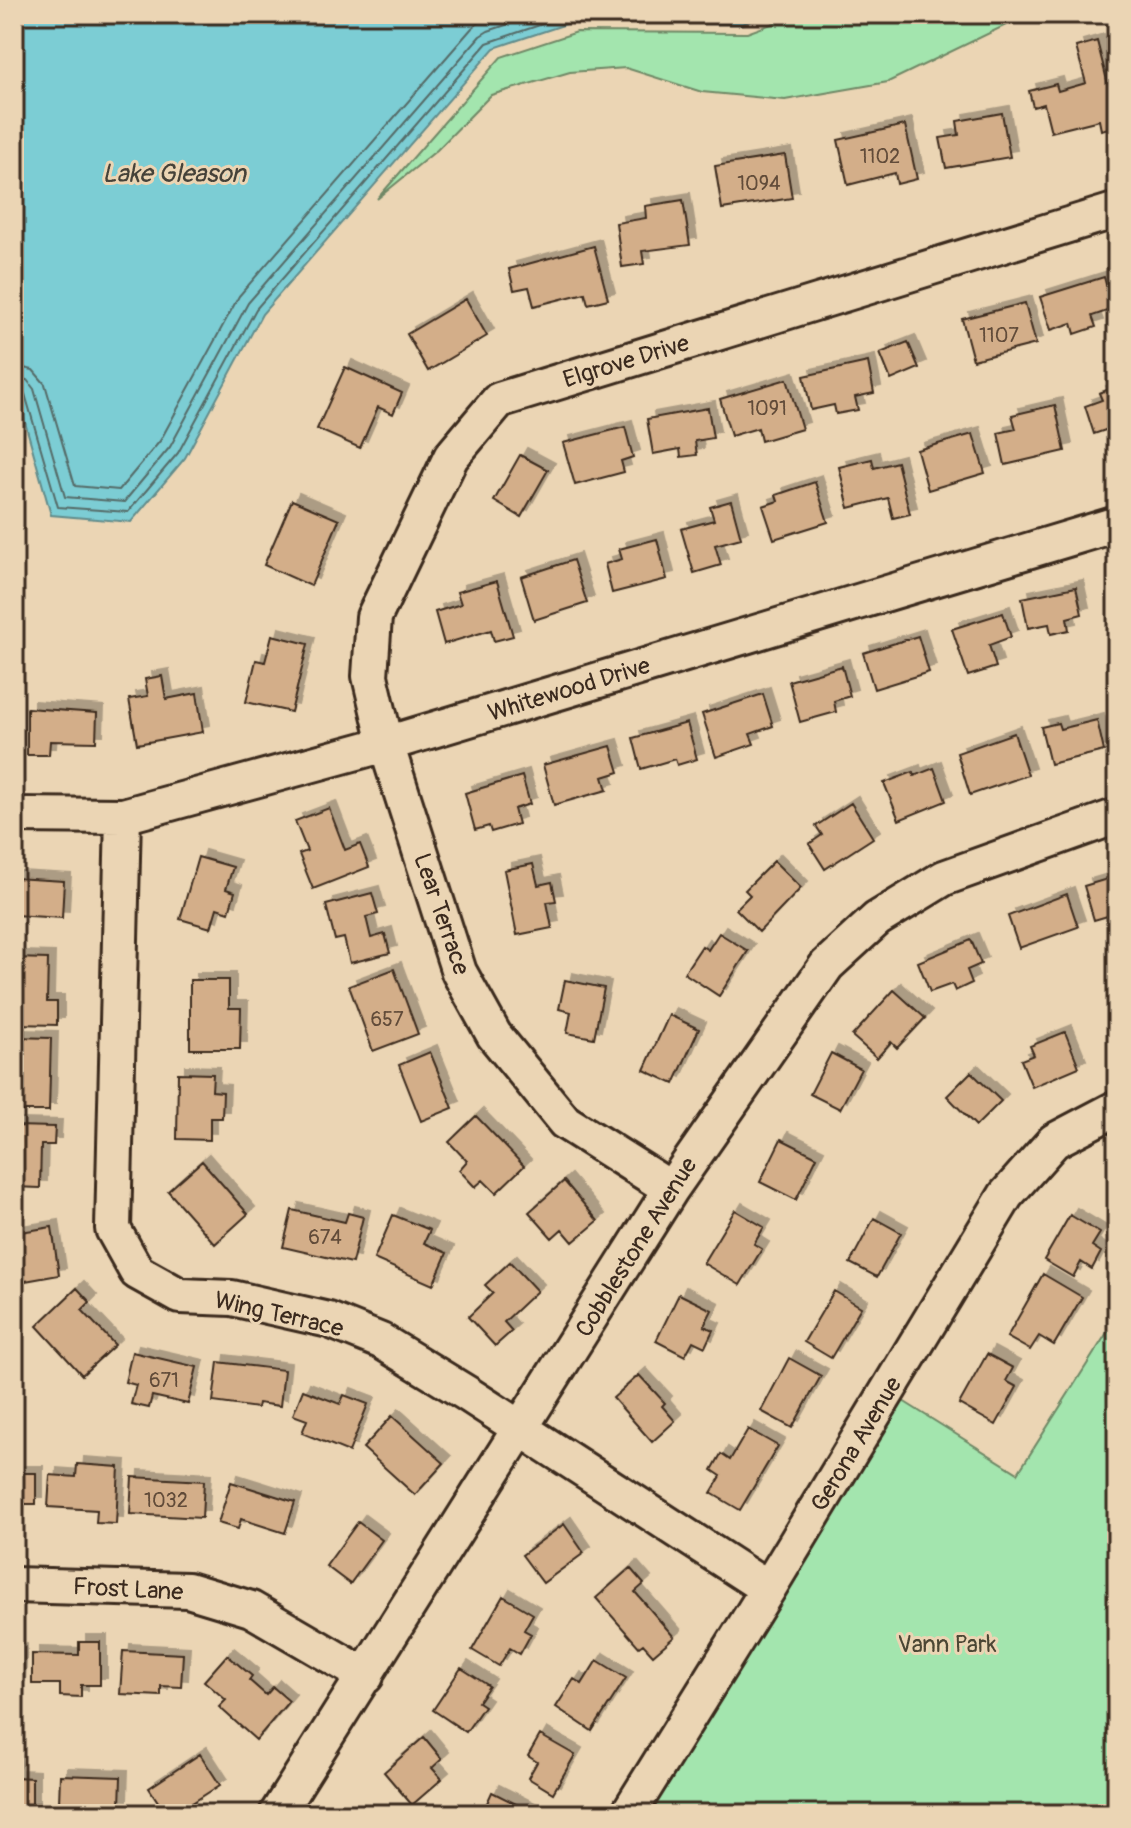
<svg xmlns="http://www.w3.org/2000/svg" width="1131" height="1828" font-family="Pangolin,sans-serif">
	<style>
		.green { fill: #a3e5ae; stroke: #6f8866; stroke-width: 2 }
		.water { fill: #7ccdd4; stroke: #628c8b; stroke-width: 2 }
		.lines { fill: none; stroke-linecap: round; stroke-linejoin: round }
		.shore { stroke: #556b67; stroke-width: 2 }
		.building { fill: #d3ae89; stroke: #3b2a1e; stroke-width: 2; filter: url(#shadow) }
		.minor-casing { stroke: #3b2a1e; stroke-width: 40 }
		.minor { stroke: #ebd5b4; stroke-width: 34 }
		.labels { text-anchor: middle; stroke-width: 6; stroke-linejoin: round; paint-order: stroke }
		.number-label { font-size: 20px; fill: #614b39 }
		.street-label { font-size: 24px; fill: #3b2a1e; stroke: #ebd5b4 }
		.park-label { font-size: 24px; fill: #4b4634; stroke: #ebd5b4 }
		.water-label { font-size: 26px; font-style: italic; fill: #454239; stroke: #ebd5b4 }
	</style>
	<defs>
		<filter id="shadow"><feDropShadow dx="7" dy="-7" stdDeviation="0" flood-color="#0004"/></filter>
	</defs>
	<rect width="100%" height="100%" fill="#ebd5b4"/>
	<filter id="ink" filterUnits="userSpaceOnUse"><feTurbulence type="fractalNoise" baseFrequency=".0125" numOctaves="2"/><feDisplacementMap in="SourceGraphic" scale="16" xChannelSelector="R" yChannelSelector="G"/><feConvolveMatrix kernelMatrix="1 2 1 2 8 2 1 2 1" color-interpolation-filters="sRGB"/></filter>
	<g filter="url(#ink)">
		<path class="green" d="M 799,14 L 1029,14 L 888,82 L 785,100 L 702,92 L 626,68 L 570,72 L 491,95 L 437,150 L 377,199 L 501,57 L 577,32 L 747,33 Z
			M 1117,1317 L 1117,1814 L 639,1814 L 737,1657 L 903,1401 L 1018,1473 Z"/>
		<path class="water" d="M 14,14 L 768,14 L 742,24 L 575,21 L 494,48 L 262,314 L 185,458 L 131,522 L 51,515 L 14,383 Z"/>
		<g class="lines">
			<path class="shore" d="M 617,14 L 745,14
				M 14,366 L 33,370 L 45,384 L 75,486 L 119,490 L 160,441 L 239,296 L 472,28 L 481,21 L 501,14
				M 14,378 L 27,380 L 34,389 L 65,497 L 124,502 L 170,447 L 248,303 L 480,36 L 488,31 L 539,14
				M 14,388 L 21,389 L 25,394 L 58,507 L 128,512 L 178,453 L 256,309 L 487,43 L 572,14"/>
		</g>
		<path class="building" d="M 1097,41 L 1111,96 L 1117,95 L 1117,126 L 1101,130 L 1099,120 L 1051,132 L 1044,104 L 1033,107 L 1029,91 L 1056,84 L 1058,91 L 1086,83 L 1076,47 Z
			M 1002,113 L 1010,157 L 946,168 L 940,138 L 959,135 L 957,121 Z
			M 905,125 L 917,179 L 897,184 L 895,173 L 848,185 L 838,140 Z
			M 785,155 L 792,198 L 722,209 L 715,166 Z
			M 683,200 L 690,245 L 642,251 L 644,264 L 622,267 L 616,223 L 646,218 L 645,206 Z
			M 594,246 L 608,299 L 588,304 L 585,293 L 534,306 L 529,287 L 514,290 L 509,269 Z
			M 1104,277 L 1113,309 L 1092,316 L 1096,327 L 1075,334 L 1072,323 L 1051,330 L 1040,297 Z
			M 466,299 L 487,336 L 428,371 L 407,334 Z
			M 1025,303 L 1036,344 L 973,360 L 962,319 Z
			M 908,342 L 919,368 L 891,380 L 880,353 Z
			M 868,362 L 874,393 L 855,397 L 858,410 L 836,414 L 834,405 L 811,410 L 804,376 Z
			M 345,367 L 402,393 L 393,414 L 378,407 L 360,448 L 317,429 Z
			M 787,379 L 802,429 L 761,441 L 758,428 L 731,436 L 720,399 Z
			M 1117,386 L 1117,426 L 1094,434 L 1085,406 L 1102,400 L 1099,393 Z
			M 1055,405 L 1065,451 L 1005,465 L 998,433 L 1016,429 L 1012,415 Z
			M 708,408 L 713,438 L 695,441 L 697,455 L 681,457 L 680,449 L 653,454 L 647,419 Z
			M 625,427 L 633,457 L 621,461 L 624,472 L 575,485 L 563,443 Z
			M 973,434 L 985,473 L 928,490 L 917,450 Z
			M 520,455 L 548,470 L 521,517 L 494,501 Z
			M 872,459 L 874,468 L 897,462 L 910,514 L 893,518 L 888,498 L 849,508 L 839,467 Z
			M 815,482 L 828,522 L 774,539 L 763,506 L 778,501 L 776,495 Z
			M 292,500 L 339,520 L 311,586 L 264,565 Z
			M 731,501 L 741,538 L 715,545 L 721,565 L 694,573 L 681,529 L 714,520 L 710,507 Z
			M 657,539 L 667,579 L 612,593 L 605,564 L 622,559 L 619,549 Z
			M 573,560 L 587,603 L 534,620 L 521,577 Z
			M 497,581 L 513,636 L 494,641 L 491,630 L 444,644 L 435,612 L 461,604 L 457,592 Z
			M 1076,587 L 1082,614 L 1067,618 L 1069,630 L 1051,634 L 1049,624 L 1028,628 L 1022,598 Z
			M 1003,613 L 1011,637 L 989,645 L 996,667 L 968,676 L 952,629 Z
			M 272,635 L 308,644 L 291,712 L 246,702 L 256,660 L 265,662 Z
			M 918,636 L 929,672 L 874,689 L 863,653 Z
			M 842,666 L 850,696 L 834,701 L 836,712 L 800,722 L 789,681 Z
			M 162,676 L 166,699 L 197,693 L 203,732 L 137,744 L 129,699 L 148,696 L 145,679 Z
			M 763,694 L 773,726 L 750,734 L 754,744 L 716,757 L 702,714 Z
			M 27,708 L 97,713 L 96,742 L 50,741 L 49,755 L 27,755 Z
			M 1097,720 L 1104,751 L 1050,764 L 1041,727 L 1058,723 L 1060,729 Z
			M 687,723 L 697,759 L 677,765 L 675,759 L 641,769 L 633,738 Z
			M 1014,733 L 1028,775 L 970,795 L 957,753 Z
			M 611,746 L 619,772 L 603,777 L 607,790 L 554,805 L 543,765 Z
			M 934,768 L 946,801 L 899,820 L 884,783 L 913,772 L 914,776 Z
			M 522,776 L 530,804 L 514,809 L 518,824 L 491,832 L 489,826 L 475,830 L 465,793 Z
			M 851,803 L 873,838 L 825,869 L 809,844 L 822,835 L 816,826 Z
			M 329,808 L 345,850 L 360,844 L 369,867 L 313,889 L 299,854 L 307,851 L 295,821 Z
			M 198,857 L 233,867 L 226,889 L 235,892 L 229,912 L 217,908 L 211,928 L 180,919 Z
			M 774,861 L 801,888 L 759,932 L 736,909 L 750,895 L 745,890 Z
			M 533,864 L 538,885 L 552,882 L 556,901 L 547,902 L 552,928 L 517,935 L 504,870 Z
			M 1117,876 L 1117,924 L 1114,925 L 1111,915 L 1094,920 L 1084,886 Z
			M 14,878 L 64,881 L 62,918 L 14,915 Z
			M 372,893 L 378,914 L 366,917 L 371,938 L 385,934 L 390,953 L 350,963 L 344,938 L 335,940 L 326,905 Z
			M 1067,894 L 1078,927 L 1019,948 L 1008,916 Z
			M 719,933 L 748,951 L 719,996 L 684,973 L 702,946 L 708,950 Z
			M 971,940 L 981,964 L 967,970 L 972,983 L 955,991 L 952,984 L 930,992 L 918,962 Z
			M 15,958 L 48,959 L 47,1002 L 57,1002 L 57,1025 L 16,1024 Z
			M 394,969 L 418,1034 L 373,1051 L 349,986 Z
			M 190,980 L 229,980 L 229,1008 L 241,1008 L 240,1049 L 190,1049 Z
			M 565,980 L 604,988 L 594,1038 L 567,1033 L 571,1012 L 559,1009 Z
			M 894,990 L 925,1018 L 897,1048 L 891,1042 L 877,1058 L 852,1036 Z
			M 669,1015 L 699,1029 L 674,1084 L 644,1070 Z
			M 1065,1032 L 1079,1067 L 1032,1087 L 1021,1060 L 1034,1055 L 1030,1046 Z
			M 14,1037 L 51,1038 L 49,1111 L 14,1111 Z
			M 430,1052 L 453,1108 L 421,1121 L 399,1065 Z
			M 831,1053 L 861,1069 L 840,1109 L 810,1094 Z
			M 971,1072 L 1001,1101 L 976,1126 L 947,1096 Z
			M 178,1073 L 213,1074 L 212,1091 L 223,1092 L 222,1118 L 210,1118 L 210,1140 L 177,1139 Z
			M 476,1116 L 524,1166 L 496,1193 L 483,1180 L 475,1187 L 459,1170 L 467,1161 L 449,1142 Z
			M 14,1126 L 55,1127 L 54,1145 L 41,1145 L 40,1188 L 14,1187 Z
			M 781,1139 L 817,1157 L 796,1200 L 760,1182 Z
			M 202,1161 L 248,1214 L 215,1244 L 168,1191 Z
			M 564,1181 L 598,1221 L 573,1242 L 562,1229 L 552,1238 L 529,1212 Z
			M 292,1210 L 345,1222 L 348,1213 L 363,1217 L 352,1263 L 283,1247 Z
			M 735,1210 L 764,1227 L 754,1244 L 762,1249 L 740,1285 L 703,1263 Z
			M 393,1215 L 430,1230 L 424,1243 L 447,1253 L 433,1285 L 374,1259 Z
			M 1070,1215 L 1100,1233 L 1092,1246 L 1101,1252 L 1092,1269 L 1081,1262 L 1073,1277 L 1044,1260 Z
			M 874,1218 L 901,1233 L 877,1277 L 850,1263 Z
			M 52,1227 L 59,1275 L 14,1283 L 14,1233 Z
			M 510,1262 L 537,1291 L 504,1322 L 512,1331 L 495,1346 L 468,1317 L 493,1293 L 485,1285 Z
			M 1043,1274 L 1082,1297 L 1054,1345 L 1039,1336 L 1030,1350 L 1007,1337 Z
			M 77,1288 L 90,1302 L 82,1310 L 115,1345 L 82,1375 L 37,1326 Z
			M 834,1291 L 861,1307 L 831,1358 L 804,1342 Z
			M 679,1294 L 712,1310 L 704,1326 L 713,1330 L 705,1347 L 693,1341 L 685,1356 L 656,1341 Z
			M 132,1352 L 197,1367 L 188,1404 L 152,1396 L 149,1408 L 131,1404 L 136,1385 L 125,1382 Z
			M 987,1354 L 1013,1368 L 1006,1381 L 1017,1387 L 996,1425 L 959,1404 Z
			M 789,1358 L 821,1376 L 792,1428 L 761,1411 Z
			M 218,1362 L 284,1370 L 280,1406 L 258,1403 L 257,1408 L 213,1402 Z
			M 639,1375 L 665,1403 L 662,1406 L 675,1421 L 652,1442 L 613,1398 Z
			M 303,1390 L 340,1404 L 344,1395 L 368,1404 L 349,1452 L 302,1433 L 307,1420 L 293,1415 Z
			M 392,1416 L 444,1463 L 415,1495 L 363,1448 Z
			M 748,1429 L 778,1446 L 740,1510 L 711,1493 L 721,1476 L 712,1470 L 721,1454 L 730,1460 Z
			M 77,1464 L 119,1467 L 116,1524 L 96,1523 L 97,1510 L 48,1507 L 50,1475 L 76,1477 Z
			M 14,1473 L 36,1473 L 36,1504 L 14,1504 Z
			M 132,1477 L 204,1481 L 202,1518 L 130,1514 Z
			M 231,1482 L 295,1502 L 285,1533 L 241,1519 L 238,1529 L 218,1523 Z
			M 358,1522 L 382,1540 L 350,1584 L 326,1566 Z
			M 564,1524 L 584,1553 L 543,1583 L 522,1555 Z
			M 630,1568 L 644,1584 L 635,1592 L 674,1637 L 653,1655 L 643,1644 L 639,1647 L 596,1598 Z
			M 503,1596 L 533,1614 L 524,1630 L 531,1634 L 520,1654 L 510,1648 L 499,1666 L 472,1650 Z
			M 79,1642 L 100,1642 L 100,1685 L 81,1685 L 81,1697 L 60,1696 L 60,1684 L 32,1684 L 32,1654 L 79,1655 Z
			M 14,1650 L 20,1651 L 18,1688 L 14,1688 Z
			M 123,1651 L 183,1654 L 181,1687 L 161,1686 L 161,1696 L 120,1694 Z
			M 227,1655 L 252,1676 L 249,1680 L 266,1695 L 273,1687 L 289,1701 L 256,1740 L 219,1707 L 226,1700 L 204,1681 Z
			M 597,1660 L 626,1678 L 592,1731 L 556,1707 L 574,1679 L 582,1684 Z
			M 461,1668 L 489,1686 L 478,1702 L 484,1706 L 466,1732 L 433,1710 Z
			M 540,1735 L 575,1755 L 553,1793 L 528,1778 L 537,1762 L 528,1756 Z
			M 424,1737 L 442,1759 L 432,1768 L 442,1779 L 412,1805 L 384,1772 Z
			M 200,1754 L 220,1785 L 175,1814 L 166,1814 L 149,1788 Z
			M 14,1761 L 15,1777 L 32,1778 L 32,1809 L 14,1809 Z
			M 60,1775 L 121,1777 L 120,1807 L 59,1804 Z
			M 492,1792 L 532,1812 L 531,1814 L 482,1814 Z"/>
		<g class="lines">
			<defs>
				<path id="minor" d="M 14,815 L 123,816 L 386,744 L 1117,524
					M 123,816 L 113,1229 L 137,1272 L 180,1296 L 232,1298 L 329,1320 L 381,1341 L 466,1393 L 768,1589
					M 671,1189 L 565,1122 L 494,1035 L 459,972 L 386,744 L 370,676 L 374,617 L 451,457 L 499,400 L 1117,210
					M 14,1585 L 188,1590 L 251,1609 L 366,1676
					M 277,1814 L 671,1189 L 827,965 L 877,919 L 944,878 L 1117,816
					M 628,1814 L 768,1589 L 1006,1195 L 1054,1141 L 1117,1108"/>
			</defs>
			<use href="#minor" class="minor-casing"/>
			<use href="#minor" class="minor"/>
		</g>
	</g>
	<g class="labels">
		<g class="number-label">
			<text x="880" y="163">1102</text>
			<text x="759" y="190">1094</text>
			<text x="999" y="342">1107</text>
			<text x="767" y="415">1091</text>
			<text x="387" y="1026">657</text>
			<text x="325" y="1244">674</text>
			<text x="164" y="1387">671</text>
			<text x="166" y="1507">1032</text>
		</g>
		<g class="street-label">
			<text transform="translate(626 361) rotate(-17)" y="8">Elgrove Drive</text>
			<text transform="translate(569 689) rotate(-17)" y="8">Whitewood Drive</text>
			<text transform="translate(442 914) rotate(71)" y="8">Lear Terrace</text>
			<text transform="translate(636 1247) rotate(-58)" y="8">Cobblestone Avenue</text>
			<text transform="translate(279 1314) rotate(13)" y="8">Wing Terrace</text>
			<text transform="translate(856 1444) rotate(-59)" y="8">Gerona Avenue</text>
			<text transform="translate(128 1589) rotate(3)" y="8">Frost Lane</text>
		</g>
		<g class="park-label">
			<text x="947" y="1652">Vann Park</text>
		</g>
		<g class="water-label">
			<text x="174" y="182">Lake Gleason</text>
		</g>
	</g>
	<rect width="1131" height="1828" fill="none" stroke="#ebd5b4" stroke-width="48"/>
	<rect x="24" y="24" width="1083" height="1780" fill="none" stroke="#3b2a1e" stroke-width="3" filter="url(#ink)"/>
</svg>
